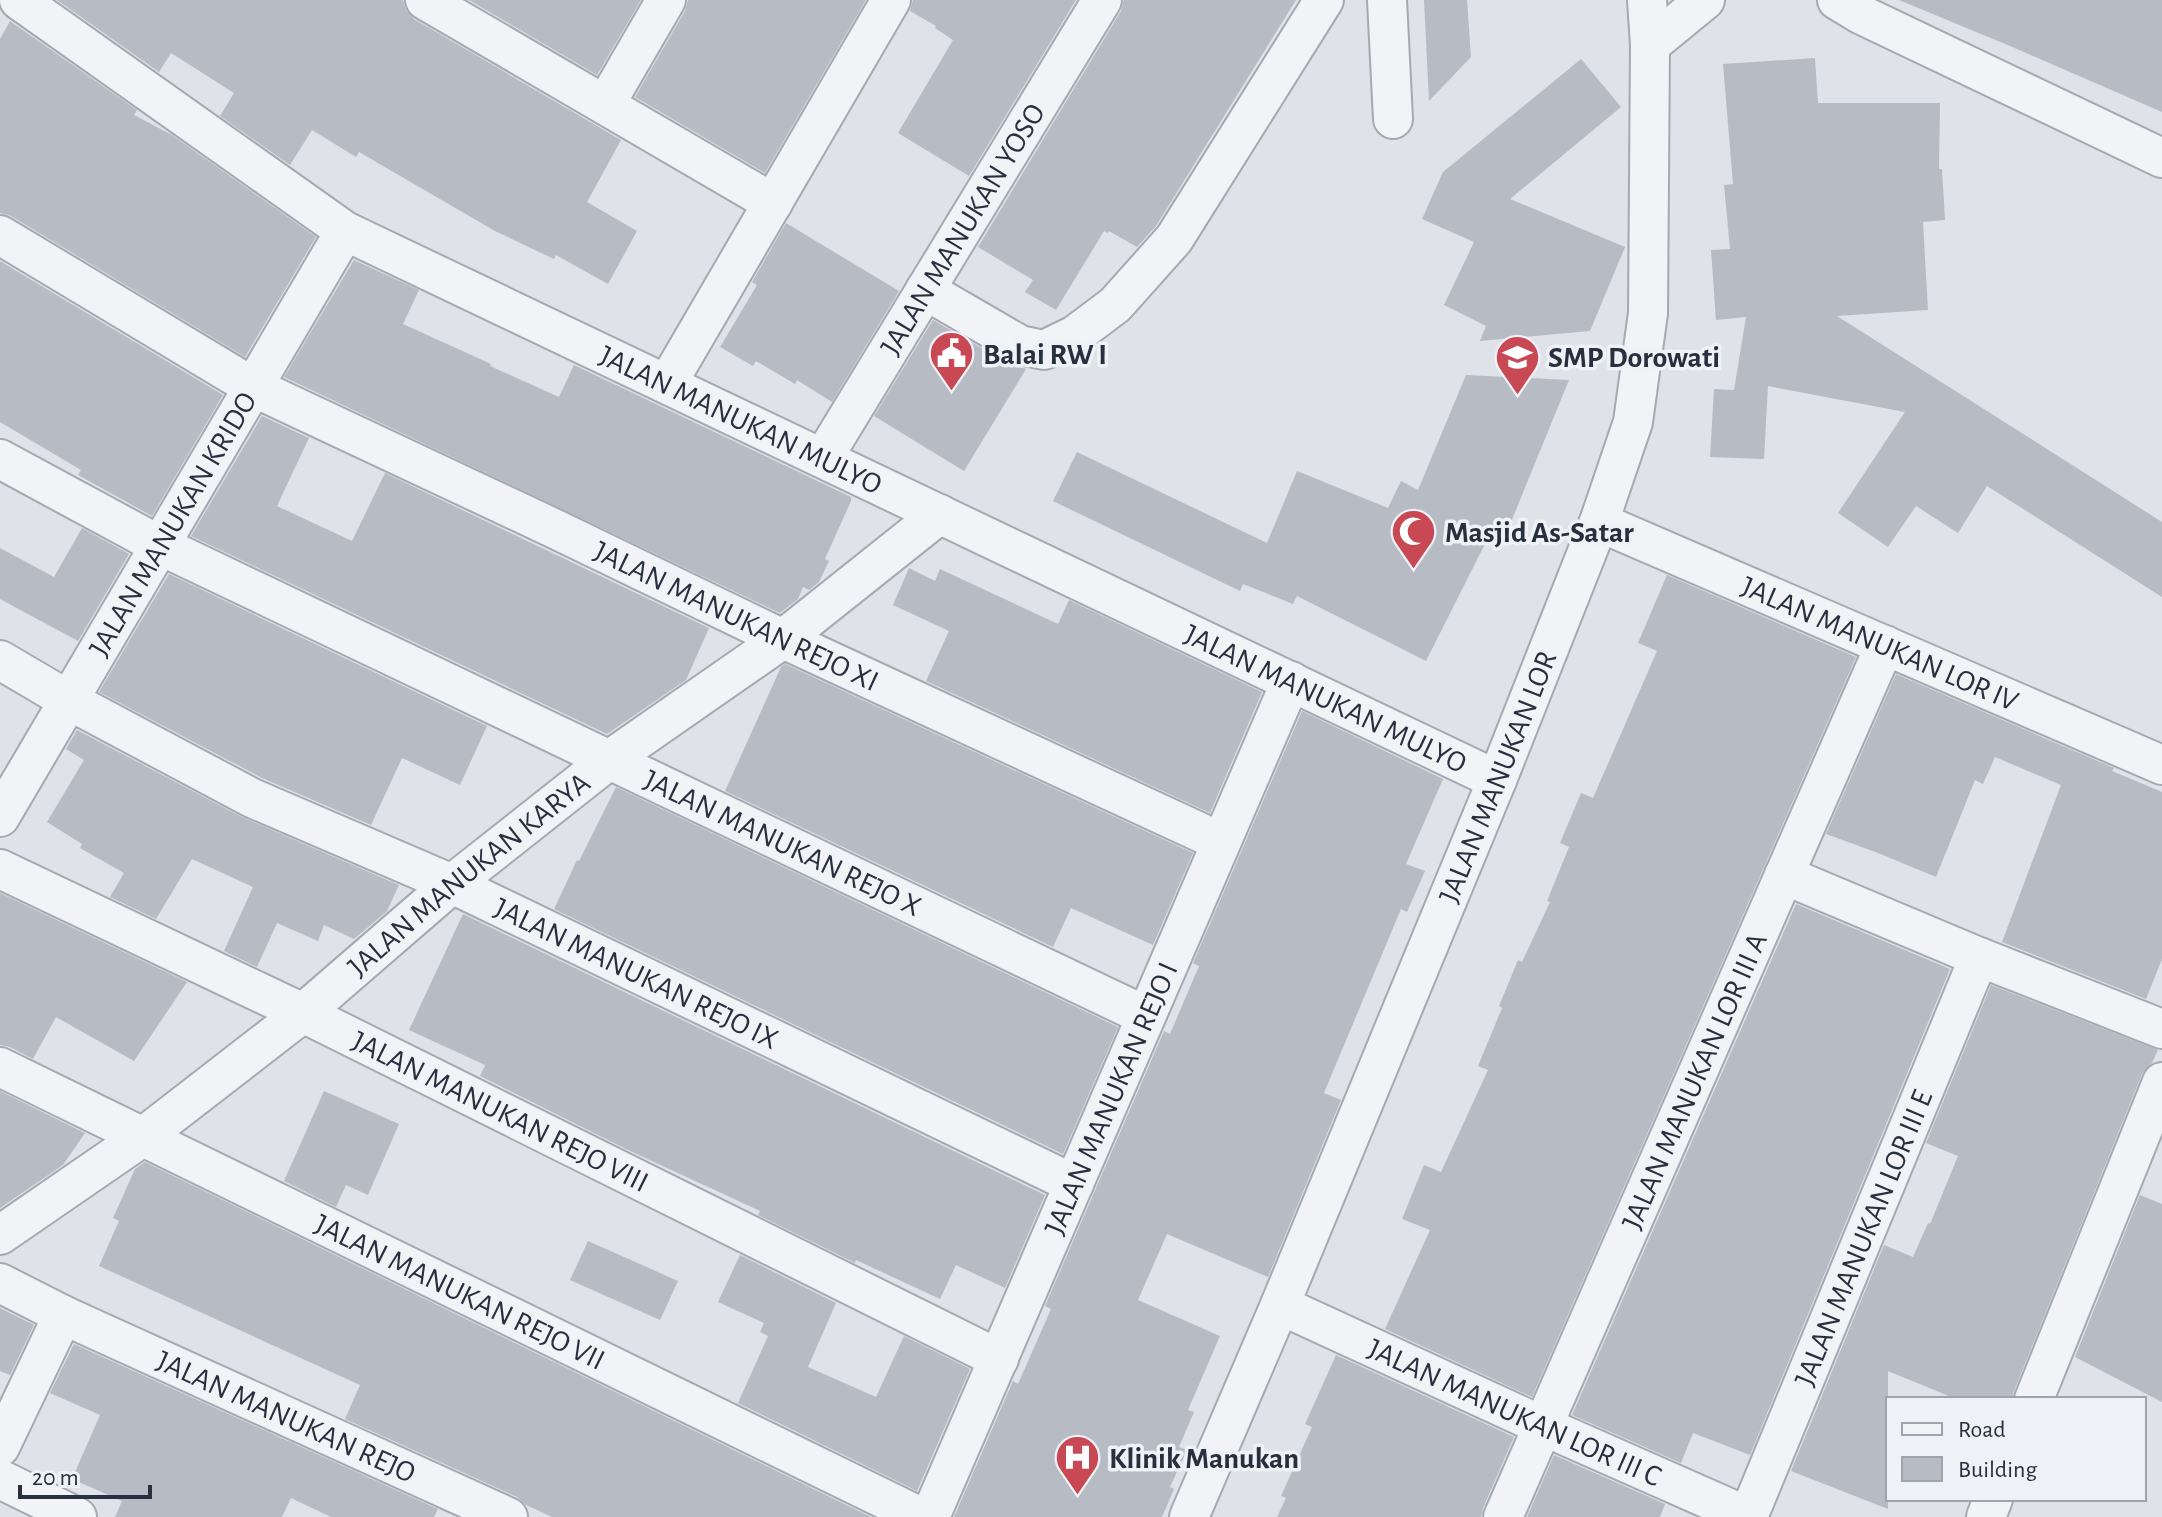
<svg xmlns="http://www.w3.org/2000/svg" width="2162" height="1517" font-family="'Alegreya Sans',sans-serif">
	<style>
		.building { fill: #b6bbc4 }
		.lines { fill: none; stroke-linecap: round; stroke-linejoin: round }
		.street-casing { stroke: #a4a9b2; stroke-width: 42 }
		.street { stroke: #f1f3f6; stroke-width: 38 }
		.labels { text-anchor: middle; stroke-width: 7; stroke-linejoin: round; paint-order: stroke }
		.street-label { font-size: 30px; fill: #282f3e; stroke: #eef1f5 }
		.poi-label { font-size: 30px; font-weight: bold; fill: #282f3e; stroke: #eef1f5; text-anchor: start }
	</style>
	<rect width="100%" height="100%" fill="#dfe2e8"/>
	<path class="building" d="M 57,0 L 403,0 L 406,10 L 414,19 L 621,140 L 587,202 L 637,231 L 608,284 L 556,255 L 554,259 L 495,231 L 359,152 L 356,157 L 312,130 L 290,165 L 220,116 L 234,93 L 171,53 L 159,72 Z
		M 469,0 L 641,0 L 597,75 Z
		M 688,0 L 866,0 L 765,173 L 635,97 L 685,11 Z
		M 913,0 L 1076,0 L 969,176 L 898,133 L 953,40 L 935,28 L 936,26 L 910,11 Z
		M 1124,0 L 1296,0 L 1156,226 L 1137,247 L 1109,231 L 1108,233 L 1104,231 L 1056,310 L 1025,292 L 1033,280 L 978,247 L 1121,11 Z
		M 1424,0 L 1467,0 L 1471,57 L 1429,101 Z
		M 1899,0 L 2162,0 L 2162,112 L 2010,46 Z
		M 10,21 L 137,110 L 134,115 L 172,135 L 316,237 L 245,357 L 11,216 L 0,213 L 0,39 Z
		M 1815,58 L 1818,103 L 1940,103 L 1939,169 L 1942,169 L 1945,220 L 1923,222 L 1928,310 L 1837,316 L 2162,522 L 2162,597 L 1987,486 L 1958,533 L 1916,506 L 1888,547 L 1838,513 L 1905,412 L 1768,386 L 1764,459 L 1710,457 L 1714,389 L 1734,390 L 1746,317 L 1716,320 L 1711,250 L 1730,249 L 1724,185 L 1733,184 L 1723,64 Z
		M 1581,59 L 1621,107 L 1510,199 L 1625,247 L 1590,331 L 1480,341 L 1486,326 L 1444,305 L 1474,242 L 1422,219 L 1443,172 Z
		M 786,223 L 899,291 L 832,402 L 797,380 L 795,384 L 756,361 L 753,366 L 720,347 L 757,285 L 752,282 Z
		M 354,260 L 419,290 L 403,324 L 491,364 L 490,366 L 559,397 L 574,365 L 851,497 L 851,501 L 825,559 L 829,561 L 819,582 L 809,590 L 803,587 L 798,599 L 780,613 L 284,377 Z
		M 0,261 L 223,395 L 152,516 L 78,475 L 81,470 L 0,422 Z
		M 933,320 L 1009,364 L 1026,369 L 964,471 L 874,416 Z
		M 1466,375 L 1569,380 L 1509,527 L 1496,522 L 1426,661 L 1297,596 L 1293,604 L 1243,584 L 1240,591 L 1053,501 L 1077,452 L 1267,543 L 1297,471 L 1388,508 L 1401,481 L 1418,490 Z
		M 262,416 L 309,438 L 277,506 L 352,541 L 385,473 L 709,628 L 686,680 L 607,734 L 191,536 Z
		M 82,528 L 129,554 L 78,641 L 0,599 L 0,548 L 54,577 Z
		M 909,568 L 935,581 L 940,569 L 1058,624 L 1069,600 L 1262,692 L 1210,813 L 926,681 L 949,631 L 893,605 Z
		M 169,574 L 487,726 L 460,785 L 402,758 L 371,825 L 262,778 L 99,692 Z
		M 1667,575 L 1856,657 L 1532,1397 L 1385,1329 L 1430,1230 L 1402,1219 L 1424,1165 L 1441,1172 L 1488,1070 L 1478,1066 L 1502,1008 L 1499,1006 L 1518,960 L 1522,962 L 1550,902 L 1547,901 L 1569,847 L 1560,843 L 1581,793 L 1593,798 L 1657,651 L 1638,643 Z
		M 785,664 L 1193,853 L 1153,945 L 1071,908 L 1053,947 L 725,791 L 781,667 Z
		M 1896,674 L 2114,768 L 2112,771 L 2162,792 L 2162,959 L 2146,999 L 2002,942 L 2061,785 L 1995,757 L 1983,784 L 1975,780 L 1936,877 L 1878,853 L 1826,834 Z
		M 1302,711 L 1443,779 L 1406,864 L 1425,871 L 1407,912 L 1401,909 L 1324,1093 L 1341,1100 L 1268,1277 L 1167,1234 L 1138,1300 L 1220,1336 L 1188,1410 L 1194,1412 L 1179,1447 L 1187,1450 L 1170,1487 L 1174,1489 L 1162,1517 L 954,1517 L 1013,1381 L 1018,1384 L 1051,1309 L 1045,1306 L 1164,1031 L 1170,1034 L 1199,966 L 1193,963 Z
		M 77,730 L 242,817 L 399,885 L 387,911 L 354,939 L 324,925 L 318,941 L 277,923 L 257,967 L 224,951 L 253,887 L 192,859 L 156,919 L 110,897 L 124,873 L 80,848 L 82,844 L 47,822 L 84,760 L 66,749 Z
		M 616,787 L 1118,1027 L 1063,1154 L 554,909 L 577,860 L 579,861 Z
		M 0,893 L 187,982 L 134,1061 L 56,1017 L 33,1059 L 10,1047 L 0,1045 Z
		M 1796,904 L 1950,969 L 1750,1455 L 1693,1433 L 1681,1463 L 1572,1415 Z
		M 463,914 L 1045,1195 L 1005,1288 L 956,1265 L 940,1299 L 856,1260 L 855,1263 L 758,1215 L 760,1211 L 628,1150 L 480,1076 L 485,1065 L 409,1030 Z
		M 1991,985 L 2158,1050 L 2152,1063 L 2142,1074 L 2014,1391 L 2012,1399 L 1956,1399 L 1888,1371 L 1888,1509 L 1791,1471 L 1884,1245 L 1913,1257 L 1928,1223 L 1930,1224 L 1958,1156 L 1926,1143 Z
		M 0,1091 L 85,1133 L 63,1165 L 0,1208 Z
		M 324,1091 L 399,1124 L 368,1195 L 346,1185 L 336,1207 L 284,1181 Z
		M 145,1162 L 871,1517 L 552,1517 L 526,1505 L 517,1497 L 345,1419 L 360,1385 L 99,1266 L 119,1221 L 113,1218 L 135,1169 Z
		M 2140,1195 L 2162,1204 L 2162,1402 L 2075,1357 Z
		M 588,1241 L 678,1281 L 660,1320 L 570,1280 Z
		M 740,1255 L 836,1303 L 808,1367 L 876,1397 L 904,1336 L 970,1369 L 917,1491 L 738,1403 L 768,1336 L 760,1332 L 764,1323 L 718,1302 Z
		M 0,1308 L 34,1325 L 10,1375 L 0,1371 Z
		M 74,1344 L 438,1509 L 434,1517 L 331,1517 L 291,1498 L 282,1517 L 115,1517 L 122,1501 L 72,1479 L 100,1415 L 50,1393 Z
		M 1336,1355 L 1514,1437 L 1483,1508 L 1481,1517 L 1277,1517 L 1286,1498 L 1281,1496 L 1312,1427 L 1305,1424 Z
		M 1554,1455 L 1665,1504 L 1660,1517 L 1527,1517 Z"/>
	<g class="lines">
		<defs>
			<g id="street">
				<path id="s1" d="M 19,0 L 345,231 L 1497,780"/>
				<path d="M 425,0 L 773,203"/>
				<path d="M 1387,0 L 1393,119"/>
				<path d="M 1837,0 L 1860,14 L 2162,158"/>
				<path d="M 1650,45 L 1705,0"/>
				<path d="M 605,105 L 666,0"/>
				<path id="s2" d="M 0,235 L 253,387 L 551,527 L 783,639 L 1221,842"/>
				<path d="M 925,290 L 1020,345 L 1044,350 L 1075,335 L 1115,305 L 1174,239 L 1324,0"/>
				<path d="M 667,384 L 891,0"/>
				<path id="s3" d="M 823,458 L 1102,0"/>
				<path id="s4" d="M 0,459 L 159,545 L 1146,1016"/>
				<path id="s5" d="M 1599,522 L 2162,765"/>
				<path id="s6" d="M 0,660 L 68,700 L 252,798 L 452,884 L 1074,1184"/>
				<path id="s7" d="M 0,817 L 345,231"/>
				<path id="s8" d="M 0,869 L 303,1013 L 999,1359"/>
				<path d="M 1784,875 L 1979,957 L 2162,1029"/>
				<path id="s9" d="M 0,1067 L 921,1517"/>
				<path id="s10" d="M 0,1235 L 144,1136 L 303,1013 L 452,884 L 609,760 L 783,639 L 940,514"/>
				<path id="s11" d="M 0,1283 L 63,1315 L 508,1517"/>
				<path id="s12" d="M 1280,1305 L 1543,1426 L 1749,1517"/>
				<path d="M 2034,1399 L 2162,1082"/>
				<path d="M 0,1447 L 63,1315"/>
				<path d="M 0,1479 L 77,1517"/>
				<path id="s13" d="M 930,1517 L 1291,681"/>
				<path id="s14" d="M 1189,1517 L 1280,1305 L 1497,780 L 1599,522 L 1633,422 L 1648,313 L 1650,45 L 1647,0"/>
				<path id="s15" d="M 1503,1517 L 1885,645"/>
				<path id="s16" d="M 1748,1517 L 1979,957"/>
				<path d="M 1986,1517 L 1993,1499"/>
			</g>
		</defs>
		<use href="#street" class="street-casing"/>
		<use href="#street" class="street"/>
	</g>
	<defs>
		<symbol id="civic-pin" viewBox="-11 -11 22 30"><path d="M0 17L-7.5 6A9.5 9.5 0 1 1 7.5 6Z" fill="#c84854" stroke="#eef1f5"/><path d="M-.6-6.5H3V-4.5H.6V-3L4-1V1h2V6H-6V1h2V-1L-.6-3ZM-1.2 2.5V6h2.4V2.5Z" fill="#fff"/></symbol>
		<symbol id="school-pin" viewBox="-11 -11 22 30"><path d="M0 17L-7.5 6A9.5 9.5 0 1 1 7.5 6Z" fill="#c84854" stroke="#eef1f5"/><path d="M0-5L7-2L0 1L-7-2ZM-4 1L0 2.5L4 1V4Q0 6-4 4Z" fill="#fff"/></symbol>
		<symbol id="mosque-pin" viewBox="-11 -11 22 30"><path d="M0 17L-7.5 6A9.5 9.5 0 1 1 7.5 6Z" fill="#c84854" stroke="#eef1f5"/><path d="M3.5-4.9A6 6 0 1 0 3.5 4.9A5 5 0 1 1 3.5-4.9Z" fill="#fff"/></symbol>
		<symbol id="hospital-pin" viewBox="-11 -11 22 30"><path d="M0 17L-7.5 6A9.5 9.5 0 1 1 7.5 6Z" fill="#c84854" stroke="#eef1f5"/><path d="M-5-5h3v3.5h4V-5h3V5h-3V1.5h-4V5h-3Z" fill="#fff"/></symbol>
	</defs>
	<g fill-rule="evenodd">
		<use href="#civic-pin" x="926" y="328" width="51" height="69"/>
		<use href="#school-pin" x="1492" y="332" width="51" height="69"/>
		<use href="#mosque-pin" x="1388" y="506" width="51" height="69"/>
		<use href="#hospital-pin" x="1052" y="1432" width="51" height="69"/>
	</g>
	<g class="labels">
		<g class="street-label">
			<text dy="10" stroke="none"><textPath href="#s3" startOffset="268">JALAN MANUKAN YOSO</textPath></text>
			<text dy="10" stroke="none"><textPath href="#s1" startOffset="838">JALAN MANUKAN MULYO</textPath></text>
			<text dy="10" stroke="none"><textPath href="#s7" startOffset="340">JALAN MANUKAN KRIDO</textPath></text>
			<text dy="10" stroke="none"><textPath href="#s2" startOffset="830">JALAN MANUKAN REJO XI</textPath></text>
			<text dy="10" stroke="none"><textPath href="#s5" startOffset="306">JALAN MANUKAN LOR IV</textPath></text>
			<text dy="10" stroke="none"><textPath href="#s1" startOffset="1486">JALAN MANUKAN MULYO</textPath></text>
			<text dy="10" stroke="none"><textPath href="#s14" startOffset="802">JALAN MANUKAN LOR</textPath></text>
			<text dy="10" stroke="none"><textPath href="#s4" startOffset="872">JALAN MANUKAN REJO X</textPath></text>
			<text dy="10" stroke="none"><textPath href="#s10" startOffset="592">JALAN MANUKAN KARYA</textPath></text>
			<text dy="10" stroke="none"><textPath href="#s6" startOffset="710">JALAN MANUKAN REJO IX</textPath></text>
			<text dy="10" stroke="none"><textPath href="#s15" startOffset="476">JALAN MANUKAN LOR III A</textPath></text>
			<text dy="10" stroke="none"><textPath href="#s13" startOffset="456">JALAN MANUKAN REJO I</textPath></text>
			<text dy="10" stroke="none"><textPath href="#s8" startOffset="556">JALAN MANUKAN REJO VIII</textPath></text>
			<text dy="10" stroke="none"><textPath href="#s16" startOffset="302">JALAN MANUKAN LOR III E</textPath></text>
			<text dy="10" stroke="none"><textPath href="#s9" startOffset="512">JALAN MANUKAN REJO VII</textPath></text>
			<text dy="10" stroke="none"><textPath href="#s12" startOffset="258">JALAN MANUKAN LOR III C</textPath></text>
			<text dy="10" stroke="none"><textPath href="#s11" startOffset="316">JALAN MANUKAN REJO</textPath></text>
		</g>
		<g class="poi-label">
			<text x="983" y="364">Balai RW I</text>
			<text x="1548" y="367">SMP Dorowati</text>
			<text x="1445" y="542">Masjid As-Satar</text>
			<text x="1109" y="1468">Klinik Manukan</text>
		</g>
	</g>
	<rect x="1886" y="1397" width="260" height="104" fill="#eef1f5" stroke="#9fa3ac" stroke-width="2"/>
	<rect x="1902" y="1423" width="40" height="12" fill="#f1f3f6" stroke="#9fa3ac" stroke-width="2"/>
	<text x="1958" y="1437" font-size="24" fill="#282f3e">Road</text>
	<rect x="1902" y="1457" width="40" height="24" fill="#b6bbc4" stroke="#9fa3ac" stroke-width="2"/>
	<text x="1958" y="1477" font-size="24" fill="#282f3e">Building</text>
	<path d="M20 1485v12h130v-12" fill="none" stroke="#282f3e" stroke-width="4"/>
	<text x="32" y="1485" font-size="24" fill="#282f3e" stroke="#eef1f5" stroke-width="6" paint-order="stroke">20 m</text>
</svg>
